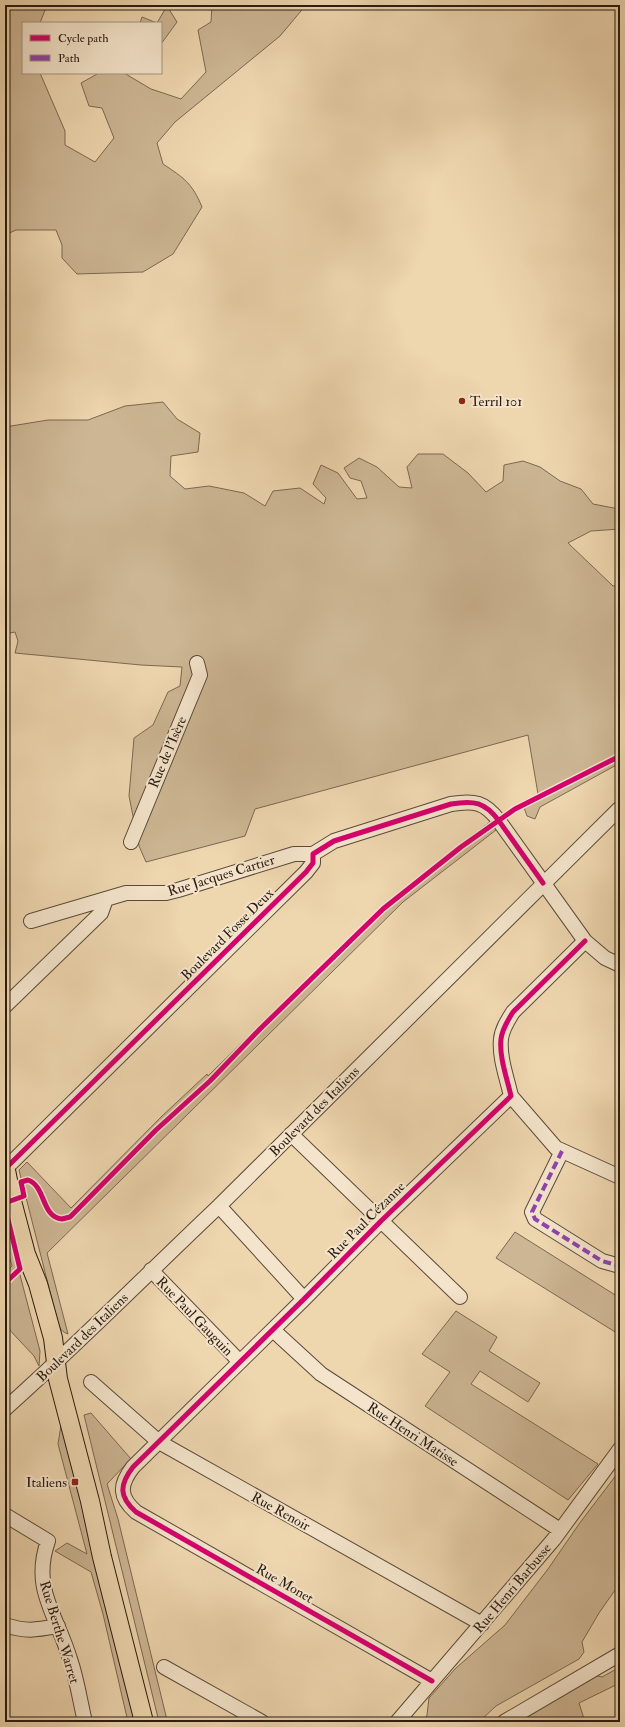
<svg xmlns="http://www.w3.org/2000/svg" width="625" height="1727" font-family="'IM FELL Double Pica',serif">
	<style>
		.green { fill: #cdb694; stroke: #7c6852 }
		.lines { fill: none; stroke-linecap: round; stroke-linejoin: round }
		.minor-casing { stroke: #5b4a38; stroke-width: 16 }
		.major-casing { stroke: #2a1b10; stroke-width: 20 }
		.minor { stroke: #f4e4cb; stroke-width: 14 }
		.major { stroke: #eed6af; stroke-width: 18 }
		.quiet { stroke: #8e44ad; stroke-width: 4; stroke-dasharray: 8 4; stroke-linecap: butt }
		.cycleway-casing { stroke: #f4e4cb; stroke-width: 8 }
		.cycleway { stroke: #d6006c; stroke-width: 5 }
		.poi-dot { fill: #8f2418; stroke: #f4e4cb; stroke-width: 1.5 }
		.labels { text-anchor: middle; stroke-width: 4; stroke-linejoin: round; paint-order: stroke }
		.poi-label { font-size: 14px; fill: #2a1b10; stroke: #f4e4cb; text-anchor: start }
		.street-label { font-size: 14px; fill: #2a1b10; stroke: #f4e4cb }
	</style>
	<rect width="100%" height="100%" fill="#eed6af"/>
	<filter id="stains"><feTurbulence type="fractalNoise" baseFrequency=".005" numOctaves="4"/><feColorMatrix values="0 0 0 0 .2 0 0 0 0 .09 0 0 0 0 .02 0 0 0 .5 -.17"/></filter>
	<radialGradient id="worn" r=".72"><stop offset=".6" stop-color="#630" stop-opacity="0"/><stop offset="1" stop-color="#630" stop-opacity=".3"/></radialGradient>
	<path class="green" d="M 5,5 L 47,5 L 40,23 L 23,23 L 23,73 L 40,73 L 65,131 L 65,145 L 95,162 L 114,138 L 102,108 L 89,106 L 81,83 L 99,73 L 124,73 L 151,89 L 181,99 L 206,72 L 198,30 L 211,22 L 212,5 L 306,5 L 280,36 L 175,122 L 157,143 L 163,164 C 184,178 192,183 202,207 L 173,254 L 143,272 L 77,274 L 62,258 L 62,245 L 56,230 L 16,230 L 5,235 Z
		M 167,6 L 177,22 L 161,44 L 161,23 L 140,23 L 142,17 L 157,23 Z
		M 163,402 L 177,419 L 200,433 L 198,452 L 171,456 L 170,476 L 185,489 L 209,486 L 244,493 L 265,506 L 273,491 L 300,488 L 324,504 L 326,498 L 313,484 L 321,465 L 338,473 L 357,499 L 367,498 L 361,481 L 350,478 L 344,468 L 359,458 L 377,467 L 399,487 L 412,488 L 407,467 L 418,454 L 443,454 L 468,473 L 486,492 L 503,481 L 504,465 L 523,461 L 540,467 L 560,481 L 581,489 L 593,504 L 619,509 L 620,529 L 591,531 L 568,543 L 613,586 L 620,585 L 620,763 L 540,807 L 535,819 L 527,816 L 522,802 L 538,794 L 528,735 L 255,809 L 245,836 L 146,862 L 139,846 L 129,796 L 134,738 L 153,725 L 168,692 L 180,686 L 182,667 L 141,665 L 15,653 L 18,641 L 15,632 L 5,634 L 5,429 L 11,426 L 48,420 L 88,420 L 125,406 Z
		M 491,821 L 496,830 L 403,902 L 47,1253 L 68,1334 C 62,1332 60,1329 58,1323 L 19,1170 L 27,1162 L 71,1208 L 162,1116 L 207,1074 L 208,1076 L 210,1074 L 381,907 Z
		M 5,1218 L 40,1351 L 39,1366 L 34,1356 L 5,1325 L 5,1272 L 12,1266 L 5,1241 Z
		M 515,1232 L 620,1298 L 620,1335 L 496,1258 Z
		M 456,1311 L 497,1337 L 489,1351 L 540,1383 L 528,1402 L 480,1371 L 471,1384 L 598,1464 L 568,1500 L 425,1406 L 450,1372 L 422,1354 Z
		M 91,1413 L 131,1459 L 107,1484 L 118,1519 L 167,1720 L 170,1722 L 159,1722 L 84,1415 Z
		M 62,1419 L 137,1722 L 128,1722 L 103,1614 L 91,1572 L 55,1551 L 67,1543 L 87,1554 L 58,1444 Z
		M 620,1470 L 620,1583 L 599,1613 L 582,1642 L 584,1652 L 579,1659 L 496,1706 L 479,1722 L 424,1722 L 427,1715 L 429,1698 L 456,1668 L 505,1625 L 548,1569 L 579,1524 Z
		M 620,1667 L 620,1683 L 579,1703 L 585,1722 L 509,1722 L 594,1675 L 602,1677 Z"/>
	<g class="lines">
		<defs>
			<path id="minor" d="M 131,842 L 200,675 L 197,663
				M 31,921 L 126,893 L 166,893 L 178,890 L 294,854 L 313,854
				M 5,1006 L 101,913 L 106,899
				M 511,1096 L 556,1148 L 620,1177
				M 291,1134 L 460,1297
				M 562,1151 L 532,1212 L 535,1219 L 602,1261 L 620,1266
				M 5,1169 L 306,872 L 313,863 L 313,854 L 334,841 L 451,804 C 474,800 485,802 499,821 L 585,941 L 605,958 L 620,965
				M 219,1206 L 304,1299
				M 151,1270 L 240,1362
				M 273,1330 L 321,1374 L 560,1530
				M 91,1382 L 159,1442 L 482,1624
				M 5,1409 C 78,1344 147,1274 219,1206 L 620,808
				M 5,1515 L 48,1541 C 31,1589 57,1615 70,1659 C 77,1679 80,1701 85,1722
				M 5,1625 C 26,1632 36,1630 58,1626
				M 164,1667 L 262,1722
				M 432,1681 L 136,1512 C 119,1497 119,1485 133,1467 L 304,1299 L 381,1221 L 511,1096 C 507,1078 499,1057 501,1039 C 502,1029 508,1020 513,1012 L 585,941
				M 397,1722 L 554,1539 L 620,1449
				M 504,1722 L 620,1654"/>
			<path id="major" d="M 5,1165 L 12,1201 L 26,1254 L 38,1284 L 53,1338 L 58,1379 L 90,1501 L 102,1557 L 144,1722"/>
		</defs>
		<use href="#minor" class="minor-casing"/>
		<use href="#major" class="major-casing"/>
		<use href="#minor" class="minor"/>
		<use href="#major" class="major"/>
		<path class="quiet" d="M 562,1151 L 532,1212 L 535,1219 L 602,1261 L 620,1266"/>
		<defs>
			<path id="cycleway" d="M 5,1169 L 306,872 L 313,863 L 313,854 L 334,841 L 451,804 C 474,800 485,802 499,821 L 543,883
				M 5,1203 L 24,1196 L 21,1182 L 28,1180 C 46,1186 41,1217 62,1219 L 70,1217 L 156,1130 L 210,1081 L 260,1029 L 383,909 L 461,847 L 515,809 L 620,756
				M 5,1207 L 20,1269 L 5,1283
				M 432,1681 L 136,1512 C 119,1497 119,1485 133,1467 L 304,1299 L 381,1221 L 511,1096 C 507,1078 499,1057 501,1039 C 502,1029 508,1020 513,1012 L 585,941"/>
		</defs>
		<use href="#cycleway" class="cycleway-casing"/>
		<use href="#cycleway" class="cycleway"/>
	</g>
	<g class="poi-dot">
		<circle cx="462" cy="401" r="4"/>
		<rect x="71" y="1478" width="8" height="8" rx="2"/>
	</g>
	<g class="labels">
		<g class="poi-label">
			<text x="470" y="406">Terril 101</text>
			<text x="67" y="1487" text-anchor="end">Italiens</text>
		</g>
		<g class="street-label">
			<text transform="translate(167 752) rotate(-67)" y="5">Rue de l'Isère</text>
			<text transform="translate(221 875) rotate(-17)" y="5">Rue Jacques Cartier</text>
			<text transform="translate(227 934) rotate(-45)" y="5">Boulevard Fosse Deux</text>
			<text transform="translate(314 1111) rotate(-45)" y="5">Boulevard des Italiens</text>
			<text transform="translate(366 1220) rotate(-45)" y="5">Rue Paul Cézanne</text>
			<text transform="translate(195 1316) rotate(46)" y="5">Rue Paul Gauguin</text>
			<text transform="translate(82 1337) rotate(-44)" y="5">Boulevard des Italiens</text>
			<text transform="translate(413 1434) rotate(33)" y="5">Rue Henri Matisse</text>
			<text transform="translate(281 1511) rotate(29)" y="5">Rue Renoir</text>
			<text transform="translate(285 1583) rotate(30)" y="5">Rue Monet</text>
			<text transform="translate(512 1588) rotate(-50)" y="5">Rue Henri Barbusse</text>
			<text transform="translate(60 1632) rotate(73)" y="5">Rue Berthe Warret</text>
		</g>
	</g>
	<rect width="625" height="1727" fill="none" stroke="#eed6af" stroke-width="20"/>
	<rect x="6" y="6" width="613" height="1715" fill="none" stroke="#2a1b10" stroke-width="2"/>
	<rect x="10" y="10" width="605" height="1707" fill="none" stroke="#2a1b10"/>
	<rect x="22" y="22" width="140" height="52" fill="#f4e4cb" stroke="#a39480"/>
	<rect x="30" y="35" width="20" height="6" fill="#d6006c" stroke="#a39480"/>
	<text x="58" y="42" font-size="12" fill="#2a1b10">Cycle path</text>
	<rect x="30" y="55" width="20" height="6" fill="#8e44ad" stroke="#a39480"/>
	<text x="58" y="62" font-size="12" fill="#2a1b10">Path</text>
	<rect width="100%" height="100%" filter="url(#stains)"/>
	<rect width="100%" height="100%" fill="url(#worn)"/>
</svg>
